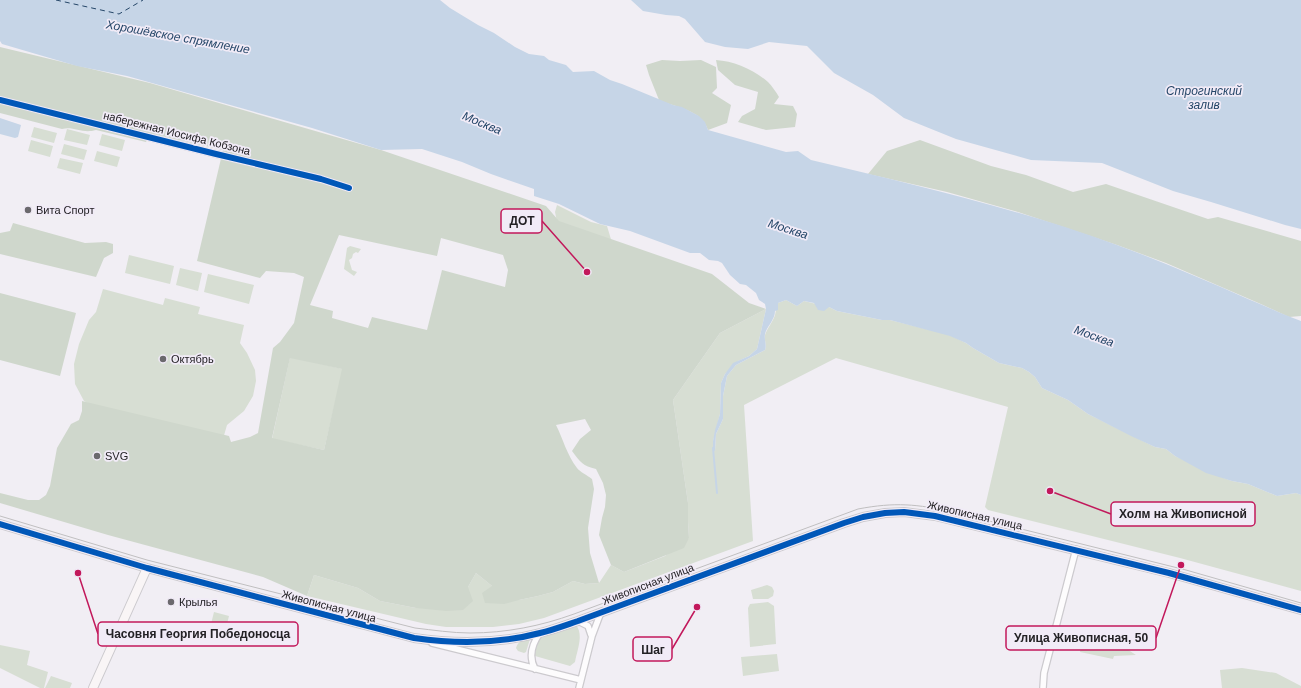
<svg xmlns="http://www.w3.org/2000/svg" width="1301" height="688" font-family="Arial,sans-serif">
	<style>
		.green { fill: #d7ded3 }
		.forest { fill: #cfd7cc; fill-rule: evenodd }
		.water { fill: #c6d5e7 }
		.lines { fill: none; stroke-linecap: round; stroke-linejoin: round }
		.stream { stroke: #c6d5e7; stroke-width: 2 }
		.ferry { stroke: #254668; stroke-width: 1; stroke-dasharray: 5 4; stroke-linecap: butt }
		.street-casing { stroke: #cccace; stroke-width: 8 }
		.secondary-casing { stroke: #cccace; stroke-width: 10 }
		.street { stroke: #fdfcfd; stroke-width: 5.5 }
		.secondary { stroke: #f9f5f6; stroke-width: 8 }
		.tram { stroke: #c0bfc0; stroke-width: 1 }
		.cycleway-casing { stroke: #f1ebf7; stroke-width: 8 }
		.cycleway { stroke: #0057b8; stroke-width: 6 }
		.poi-dot { fill: #6b696d; stroke: #f1ebf7; stroke-width: 1.5 }
		.labels { text-anchor: middle; stroke-width: 3.5; stroke-linejoin: round; paint-order: stroke }
		.street-label { font-size: 11px; fill: #232125; stroke: #f1ebf7 }
		.poi-label { font-size: 11px; fill: #232125; stroke: #f1ebf7; text-anchor: start }
		.water-label { font-size: 12px; font-style: italic; fill: #254668; stroke: #f1ebf7 }
		.leader { fill: none; stroke: #c2185b; stroke-width: 1.5 }
		.callout-dot { fill: #c2185b; stroke: #f1ebf7; stroke-width: 1.5 }
		.callout { fill: #f1ebf7; stroke: #c2185b; stroke-width: 1.5 }
		.callout-label { font-size: 12px; text-anchor: middle; font-weight: bold; fill: #232125 }
	</style>
	<rect width="100%" height="100%" fill="#f1eef4"/>
	<path class="green" d="M 34,127 L 57,133 L 54,143 L 31,137 Z
		M 67,129 L 90,135 L 87,145 L 64,140 Z
		M 102,134 L 125,140 L 122,151 L 99,145 Z
		M 31,140 L 53,146 L 50,157 L 28,151 Z
		M 64,144 L 87,150 L 84,160 L 61,154 Z
		M 97,151 L 120,157 L 117,167 L 94,161 Z
		M 60,158 L 83,163 L 80,174 L 57,168 Z
		M 557,205 L 591,222 L 607,226 L 613,246 L 557,222 L 555,212 Z
		M 350,246 L 361,249 L 358,253 L 356,252 L 353,254 L 352,258 L 349,260 L 352,270 L 357,272 L 354,276 L 344,269 L 347,248 Z
		M 129,255 L 174,266 L 170,284 L 125,273 Z
		M 180,268 L 202,273 L 198,291 L 176,285 Z
		M 208,274 L 254,285 L 249,304 L 204,292 Z
		M 103,289 L 163,305 L 165,298 L 200,307 L 198,314 L 244,325 L 240,343 L 247,353 L 255,370 L 256,381 L 253,396 L 244,411 L 227,425 L 223,439 L 93,406 L 84,401 L 75,384 L 74,364 L 79,344 L 89,320 L 96,312 Z
		M 786,300 L 797,306 L 804,301 L 829,307 L 837,311 L 882,320 L 890,320 L 950,335 L 966,343 L 973,348 L 999,363 L 1022,368 L 1029,372 L 1035,377 L 1042,388 L 1068,400 L 1088,414 L 1155,447 L 1166,449 L 1175,456 L 1221,477 L 1232,481 L 1248,484 L 1277,496 L 1296,493 L 1301,495 L 1301,591 L 1180,558 L 988,510 L 985,507 L 1008,407 L 836,358 L 744,405 L 753,541 L 544,618 L 519,624 L 493,627 L 446,627 L 426,624 L 307,596 L 314,575 L 358,588 L 380,601 L 416,608 L 468,587 L 476,573 L 492,586 L 519,600 L 538,596 L 553,592 L 573,581 L 585,584 L 599,583 L 611,565 L 624,572 L 665,556 L 689,538 L 688,521 L 688,503 L 673,400 L 720,333 L 766,309 L 757,349 L 749,356 L 738,361 L 725,374 L 721,383 L 720,414 L 713,441 L 715,451 L 716,434 L 723,419 L 723,396 L 727,376 L 736,365 L 765,350 C 767,345 764,340 765,335 C 767,328 773,322 775,315 C 776,311 776,307 778,303 Z
		M 290,357 L 343,369 L 324,450 L 272,439 Z
		M 767,585 L 772,587 L 774,591 L 773,596 L 768,599 L 753,599 L 751,590 Z
		M 768,602 L 774,606 L 776,644 L 750,647 L 748,608 L 750,604 Z
		M 214,612 L 229,616 L 222,644 L 207,640 Z
		M 576,625 C 584,635 577,650 575,662 L 570,666 L 535,656 L 534,655 L 539,637 Z
		M 1084,635 L 1116,642 L 1136,655 L 1114,656 L 1113,659 L 1080,652 Z
		M 530,639 L 526,652 L 524,653 L 518,651 L 516,648 C 518,641 523,640 530,639 Z
		M 0,645 L 30,651 L 27,665 L 48,672 L 44,688 L 40,688 L 0,668 Z
		M 777,654 L 779,671 L 743,676 L 741,657 Z
		M 1242,668 L 1276,673 L 1301,686 L 1301,688 L 1222,688 L 1220,670 Z
		M 51,676 L 72,683 L 70,688 L 45,688 Z"/>
	<path class="forest" d="M 0,47 L 150,83 L 381,150 L 546,206 L 559,221 L 712,274 L 749,303 L 766,309 L 720,333 L 673,400 L 688,503 L 688,521 L 689,538 L 684,548 L 624,572 L 611,565 L 599,535 L 602,518 L 605,507 L 606,495 L 603,483 L 596,469 C 583,466 580,462 572,451 L 580,439 L 591,430 L 585,419 L 556,425 C 563,439 567,455 577,468 C 580,472 587,475 592,479 L 594,489 L 588,528 L 590,553 L 599,583 L 585,584 L 573,581 L 553,592 L 538,596 L 519,600 L 504,604 L 485,603 L 482,593 L 492,586 L 476,573 L 468,587 L 473,601 L 463,610 L 446,611 L 416,608 L 380,601 L 358,588 L 314,575 L 307,596 L 263,577 L 108,535 L 0,503 L 0,493 L 28,500 L 39,500 L 46,495 L 50,486 L 57,448 L 71,424 L 79,420 L 82,411 L 82,401 L 229,436 L 231,442 L 250,437 L 258,433 L 273,348 L 280,342 L 294,323 L 304,277 L 294,273 L 266,271 L 260,278 L 197,261 L 223,150 L 157,135 C 151,134 149,137 146,142 L 96,130 C 82,134 74,126 62,129 L 0,113 ZM 339,235 L 437,256 L 441,238 L 503,255 L 508,270 L 505,287 L 442,270 L 427,330 L 372,317 L 368,328 L 332,318 L 333,311 L 310,305 ZM 290,358 L 342,369 L 324,450 L 272,438 Z
		M 662,60 L 680,61 L 701,60 L 716,67 L 717,88 L 712,93 L 731,105 L 727,123 L 708,130 C 701,109 676,108 659,100 L 649,75 L 646,65 Z
		M 716,60 C 734,61 754,70 768,82 C 772,86 776,92 779,97 L 774,104 L 793,106 L 797,114 L 795,127 L 766,130 L 738,122 L 742,116 L 755,109 L 758,92 L 735,85 L 718,70 Z
		M 920,140 L 991,166 L 1026,175 L 1073,192 L 1106,184 L 1208,219 L 1218,217 L 1301,241 L 1301,316 L 1289,317 L 1263,305 L 1166,263 L 1117,245 L 1018,212 L 947,192 L 868,174 L 887,151 Z
		M 13,223 L 85,243 L 106,242 L 113,244 L 113,253 L 104,258 L 96,277 L 0,254 L 0,233 L 10,231 Z
		M 0,293 L 76,313 L 60,376 L 0,360 Z"/>
	<path class="water" d="M 0,0 L 440,0 L 450,8 L 478,25 L 494,33 L 515,47 L 529,54 L 544,56 L 549,60 L 566,65 L 573,72 L 594,71 L 610,80 L 622,84 L 673,105 L 682,107 L 699,116 L 705,122 L 708,130 L 786,152 L 798,151 L 811,160 C 915,185 1016,208 1117,245 C 1161,261 1205,280 1248,299 C 1266,306 1283,315 1301,321 L 1301,495 L 1296,493 L 1277,496 L 1248,484 L 1232,481 L 1206,473 L 1175,456 L 1166,449 L 1155,447 L 1131,436 L 1088,414 L 1068,400 L 1042,388 L 1035,377 L 1029,372 L 1022,368 L 999,363 L 973,348 L 966,343 L 950,336 L 890,320 L 882,320 L 837,311 L 829,307 L 824,311 L 818,310 L 814,303 L 804,301 L 797,306 L 786,300 L 778,303 L 778,310 L 775,311 C 775,320 767,326 765,334 C 764,340 767,345 765,350 L 736,365 L 727,376 L 723,396 L 723,419 L 716,434 L 715,451 L 713,450 L 713,441 L 715,430 L 720,414 L 721,383 L 725,374 L 733,363 L 749,356 L 757,349 L 766,309 L 765,304 L 759,300 L 756,293 L 746,285 L 740,284 L 730,275 L 722,263 L 718,261 L 709,260 L 700,253 L 690,253 L 630,231 L 600,224 L 559,204 L 534,196 L 534,189 L 491,174 L 462,162 L 422,149 L 381,150 L 312,128 L 127,76 L 77,66 L 2,44 L 0,41 Z
		M 631,0 L 1301,0 L 1301,229 L 1285,225 L 1211,202 L 1173,191 L 1102,163 L 1031,160 L 956,139 L 904,118 L 873,95 L 834,73 L 807,46 L 769,42 L 748,49 L 725,47 L 705,42 L 685,19 L 679,16 L 666,15 L 643,11 Z
		M 0,118 L 21,125 L 18,137 L 15,138 L 0,134 Z"/>
	<g class="lines">
		<path class="stream" d="M 713,448 L 717,493"/>
		<path class="ferry" d="M 56,0 L 119,14 L 143,0"/>
		<defs>
			<path id="street" d="M 0,100 L 216,154 L 321,179 L 349,188
				M 578,621 L 588,626 L 591,635
				M 432,643 L 581,680
				M 535,669 C 528,656 532,644 540,633
				M 579,688 L 592,636 L 601,612
				M 1043,688 L 1044,673 L 1076,549"/>
			<path id="secondary" d="M 0,524 L 147,568 L 414,638 C 456,644 498,644 540,633 C 553,630 566,625 578,621 L 844,523 L 863,517 L 885,513 L 904,512 L 935,516 L 1169,573 L 1301,610
				M 93,688 L 147,568"/>
		</defs>
		<use href="#street" class="street-casing"/>
		<use href="#secondary" class="secondary-casing"/>
		<use href="#street" class="street"/>
		<use href="#secondary" class="secondary"/>
		<path class="tram" d="M 0,516 L 147,560 L 415,628 C 433,630 452,633 470,633 C 506,633 541,626 574,614 L 858,509 C 895,502 917,504 953,512 L 1186,570 L 1301,603"/>
		<defs>
			<path id="cycleway" d="M 0,100 L 216,154 L 321,179 L 349,188
				M 0,524 L 147,568 L 414,638 C 456,644 498,644 540,633 C 553,630 566,625 578,621 L 844,523 L 863,517 L 885,513 L 904,512 L 935,516 L 1169,573 L 1301,610"/>
		</defs>
		<use href="#cycleway" class="cycleway-casing"/>
		<use href="#cycleway" class="cycleway"/>
	</g>
	<g class="poi-dot">
		<circle cx="28" cy="210" r="4"/>
		<circle cx="163" cy="359" r="4"/>
		<circle cx="97" cy="456" r="4"/>
		<circle cx="171" cy="602" r="4"/>
	</g>
	<g class="labels">
		<g class="street-label">
			<text transform="translate(177 133) rotate(14)" y="4">набережная Иосифа Кобзона</text>
			<text transform="translate(975 515) rotate(13)" y="4">Живописная улица</text>
			<text transform="translate(648 584) rotate(-21)" y="4">Живописная улица</text>
			<text transform="translate(329 606) rotate(15)" y="4">Живописная улица</text>
		</g>
		<g class="poi-label">
			<text x="36" y="214">Вита Спорт</text>
			<text x="171" y="363">Октябрь</text>
			<text x="105" y="460">SVG</text>
			<text x="179" y="606">Крылья</text>
		</g>
		<g class="water-label">
			<text transform="translate(178 37) rotate(10)" y="4">Хорошёвское спрямление</text>
			<text x="1204" y="95">Строгинский<tspan x="1204" dy="14">залив</tspan></text>
			<text transform="translate(482 123) rotate(23)" y="4">Москва</text>
			<text transform="translate(788 229) rotate(18)" y="4">Москва</text>
			<text transform="translate(1094 336) rotate(20)" y="4">Москва</text>
		</g>
	</g>
	<path class="leader" d="M587 272L542 221M1050 491L1111 514M78 573L98 634M1181 565L1156 638M697 607L672 649"/>
	<g class="callout-dot">
		<circle cx="587" cy="272" r="4"/>
		<circle cx="1050" cy="491" r="4"/>
		<circle cx="78" cy="573" r="4"/>
		<circle cx="1181" cy="565" r="4"/>
		<circle cx="697" cy="607" r="4"/>
	</g>
	<g class="callout">
		<rect x="501" y="209" width="41" height="24" rx="4"/>
		<rect x="1111" y="502" width="144" height="24" rx="4"/>
		<rect x="98" y="622" width="200" height="24" rx="4"/>
		<rect x="1006" y="626" width="150" height="24" rx="4"/>
		<rect x="633" y="637" width="39" height="24" rx="4"/>
	</g>
	<g class="callout-label">
		<text x="522" y="225">ДОТ</text>
		<text x="1183" y="518">Холм на Живописной</text>
		<text x="198" y="638">Часовня Георгия Победоносца</text>
		<text x="1081" y="642">Улица Живописная, 50</text>
		<text x="653" y="654">Шаг</text>
	</g>
</svg>
